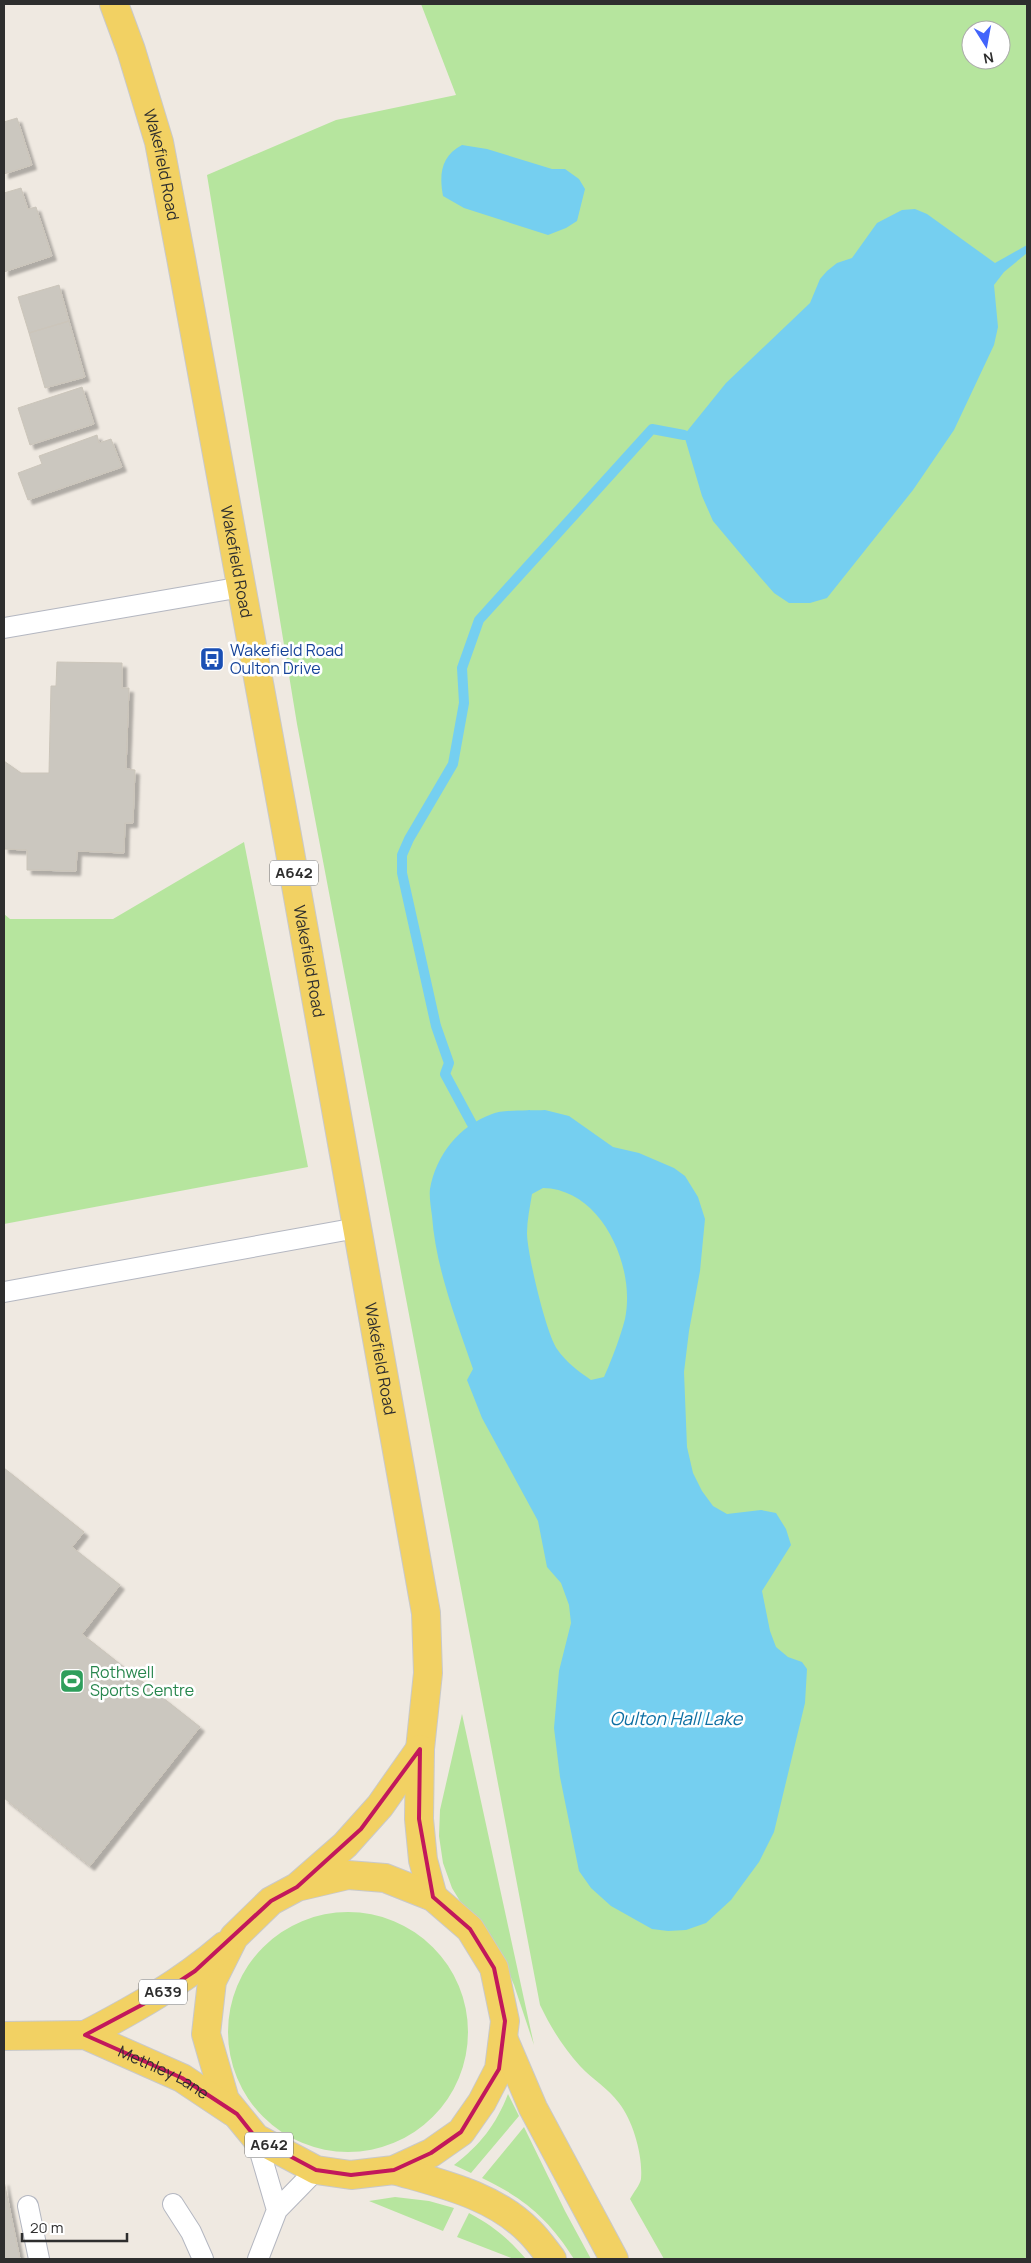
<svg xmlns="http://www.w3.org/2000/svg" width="1031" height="2263" font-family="Manrope,sans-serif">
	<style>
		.green { fill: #b6e59e; fill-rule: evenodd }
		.water { fill: #75cff0; fill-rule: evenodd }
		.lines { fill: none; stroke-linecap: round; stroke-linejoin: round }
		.stream { stroke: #75cff0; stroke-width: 10 }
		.building { fill: #cbc7bf; stroke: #cbc5ba; filter: url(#shadow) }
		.service-casing { stroke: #b4b7c1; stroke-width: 22 }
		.primary-casing { stroke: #c9c9c9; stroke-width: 30 }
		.service { stroke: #fff; stroke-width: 20 }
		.primary { stroke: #f2d163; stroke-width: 28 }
		.marked { fill: none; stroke: #c2185b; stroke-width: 4; stroke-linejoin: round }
		.labels { text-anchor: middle; stroke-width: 5; stroke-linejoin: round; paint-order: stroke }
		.shield { fill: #fff; stroke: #6d6d6d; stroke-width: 1 }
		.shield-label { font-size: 15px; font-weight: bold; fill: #2e2e2e }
		.street-label { font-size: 16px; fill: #2e2e2e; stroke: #fff }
		.transit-label { font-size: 16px; fill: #164399; stroke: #fff; text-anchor: start }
		.leisure-label { font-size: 16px; fill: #27864d; stroke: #fff; text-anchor: start }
		.water-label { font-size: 18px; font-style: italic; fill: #0d6fa3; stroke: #fff }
	</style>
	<defs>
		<filter id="shadow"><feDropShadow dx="4.5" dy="4.5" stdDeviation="1" flood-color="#0004"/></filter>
	</defs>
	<rect width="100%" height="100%" fill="#efe9e1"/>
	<path class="green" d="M 421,4 L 1027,4 L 1027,2259 L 664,2259 L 630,2199 C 633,2193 640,2185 641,2179 C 643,2155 633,2121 619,2103 C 608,2088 592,2079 580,2066 C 563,2047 551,2028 540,2005 L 297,724 L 207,175 L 336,120 L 456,95 ZM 971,30 L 1001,30 L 1001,60 L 971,60 Z
		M 244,842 L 308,1167 L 4,1224 L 4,914 L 10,919 L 113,919 Z
		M 462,1714 L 534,2045 L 514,1985 L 501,1954 L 466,1911 L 452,1888 L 443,1863 L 439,1836 L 440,1810 Z
		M228 2032a120 120 0 1 1 240 0a120 120 0 1 1-240 0Z
		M 508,2094 L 519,2116 L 471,2173 L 454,2165 C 480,2145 496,2125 508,2094 Z
		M 524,2127 L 565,2211 L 591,2259 L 574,2259 C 549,2219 524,2198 482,2178 Z
		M 395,2197 L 429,2201 L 454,2208 L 443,2231 L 369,2201 Z
		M 469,2213 C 492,2225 509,2239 526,2259 L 514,2259 L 457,2237 Z"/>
	<path class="water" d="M 462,145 L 487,149 L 552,169 L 565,169 L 579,179 L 585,189 L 577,221 L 566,228 L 548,235 L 464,208 L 443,196 C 439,174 441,156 462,145 Z
		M 915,209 L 927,214 L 995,263 L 1027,245 L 1027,253 L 1004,272 L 994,285 L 998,327 L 994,345 L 954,430 L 913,490 L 827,598 L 810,603 L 789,603 L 774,593 L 760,577 L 713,521 L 702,496 L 684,435 L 726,383 L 810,303 L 820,279 L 827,271 L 837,263 L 852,258 L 877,223 L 902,210 Z
		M 545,1110 L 569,1116 L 613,1147 L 639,1153 L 674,1168 L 685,1176 L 698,1197 L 705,1219 L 700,1271 L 689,1331 L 684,1372 L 687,1447 L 693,1473 L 702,1491 L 713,1506 L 727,1514 L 761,1510 L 776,1513 L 786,1529 L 791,1545 L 762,1591 L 770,1631 L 776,1647 L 788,1657 L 802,1662 L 807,1669 L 805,1703 L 774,1832 L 759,1862 L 731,1900 L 706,1923 L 686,1930 L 668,1931 L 652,1929 L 611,1906 L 591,1888 L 579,1871 L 560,1777 L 554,1728 L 559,1671 L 571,1623 L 569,1605 L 561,1583 L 547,1567 L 538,1521 L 482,1418 L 467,1380 L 473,1369 C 456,1319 436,1269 432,1216 C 431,1208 429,1197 430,1189 C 436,1155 459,1126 492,1114 C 504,1109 531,1111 545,1110 ZM 543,1188 C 602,1189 636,1267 625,1319 C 621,1335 611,1362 604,1377 L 591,1380 C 578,1371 566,1362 557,1349 C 546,1333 527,1253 527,1233 C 527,1220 530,1207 532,1194 Z"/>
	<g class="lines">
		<path class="stream" d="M 472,1124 L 445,1074 L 449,1063 L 436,1026 L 402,873 L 402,855 L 409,839 L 453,764 L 464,703 L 462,668 L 479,620 L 652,429 L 684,435"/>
	</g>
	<path class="building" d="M 17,118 L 32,165 L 4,174 L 4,122 Z
		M 21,188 L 28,209 L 36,207 L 52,256 L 4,272 L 4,193 Z
		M 59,285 L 69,321 L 29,333 L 18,297 Z
		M 69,321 L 85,377 L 45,388 L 29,333 Z
		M 82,387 L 94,424 L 30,445 L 18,408 Z
		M 97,435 L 99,443 L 111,439 L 122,467 L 28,500 L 18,473 L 42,464 L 39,456 Z
		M 57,662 L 122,663 L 122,688 L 129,688 L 126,769 L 135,770 L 133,823 L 125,823 L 124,853 L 77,851 L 76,871 L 27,870 L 27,850 L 4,849 L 4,761 L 21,773 L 49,773 L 51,686 L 56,686 Z
		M 4,1468 L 84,1532 L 72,1547 L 120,1585 L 82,1634 L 200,1727 L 90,1866 L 4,1798 Z
		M 4,2181 L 20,2259 L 4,2259 Z"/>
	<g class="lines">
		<defs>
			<path id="service" d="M 4,628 L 242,587
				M 4,1292 L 357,1228
				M 256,2138 L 277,2210
				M 173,2204 L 191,2232 L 203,2259
				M 28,2206 L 39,2259
				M 258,2259 L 277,2210 L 316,2170"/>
			<g id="primary">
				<path id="s1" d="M 114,4 L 131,50 L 159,142 L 181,258 L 288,841 L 426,1613 L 428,1673 L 420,1749 L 419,1819 L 423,1860 L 433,1897"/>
				<path d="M 297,1887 L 348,1875 L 385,1878 L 433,1897 L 470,1929 L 494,1968 L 505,2021 L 499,2069 L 482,2102 L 461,2132 L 431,2153 L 394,2170 L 351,2175 L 316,2170 L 256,2138 L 225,2100 L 206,2034 L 212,1981 L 234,1937 L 271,1901 L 297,1887 L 345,1845 L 380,1806 L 420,1749"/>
				<path d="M 85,2035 C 135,2009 181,1983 224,1946"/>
				<path id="s2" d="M 4,2036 L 85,2035 L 182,2078 L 233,2112"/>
				<path d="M 504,2040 L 533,2108 L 614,2259"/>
				<path d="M 394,2170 C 442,2184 494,2195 530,2232 C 538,2240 545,2250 552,2259"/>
			</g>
		</defs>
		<use href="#service" class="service-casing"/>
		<use href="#primary" class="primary-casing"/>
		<use href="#service" class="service"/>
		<use href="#primary" class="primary"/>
	</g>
	<path class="marked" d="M 420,1749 L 419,1819 L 433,1897 L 470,1929 L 494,1968 L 505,2021 L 499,2069 L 461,2132 L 431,2153 L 394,2170 L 351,2175 L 316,2170 L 256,2138 L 237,2114 L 182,2078 L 85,2035 L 151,2000 L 195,1971 L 271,1901 L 297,1887 L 361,1829 Z"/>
	<defs>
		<symbol id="bus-square" viewBox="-11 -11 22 22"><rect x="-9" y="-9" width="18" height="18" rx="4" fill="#1a4fb4" stroke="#fff"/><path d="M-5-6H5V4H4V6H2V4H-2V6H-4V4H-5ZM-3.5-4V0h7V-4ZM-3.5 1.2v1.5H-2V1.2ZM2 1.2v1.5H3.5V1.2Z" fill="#fff"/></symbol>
		<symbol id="stadium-square" viewBox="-11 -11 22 22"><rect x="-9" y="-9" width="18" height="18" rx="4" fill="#2e9e5b" stroke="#fff"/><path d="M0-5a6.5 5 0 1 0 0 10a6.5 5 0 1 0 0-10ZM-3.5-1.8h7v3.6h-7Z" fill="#fff"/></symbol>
	</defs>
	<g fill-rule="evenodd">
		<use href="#bus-square" x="198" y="645" width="28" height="28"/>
		<use href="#stadium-square" x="58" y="1667" width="28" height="28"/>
	</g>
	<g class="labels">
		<g class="shield">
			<rect x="270" y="860.5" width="48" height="25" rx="4"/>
			<rect x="139" y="1979.5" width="48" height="25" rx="4"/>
			<rect x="245" y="2132.5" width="48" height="25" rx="4"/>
		</g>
		<g class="shield-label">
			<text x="294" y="878">A642</text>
			<text x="163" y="1997">A639</text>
			<text x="269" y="2150">A642</text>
		</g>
		<g class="street-label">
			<text dy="6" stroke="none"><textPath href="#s1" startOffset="168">Wakefield Road</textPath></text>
			<text dy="6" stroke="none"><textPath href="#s1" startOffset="572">Wakefield Road</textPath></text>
			<text dy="6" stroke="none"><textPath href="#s1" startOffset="978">Wakefield Road</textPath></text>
			<text dy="6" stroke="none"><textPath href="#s1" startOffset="1382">Wakefield Road</textPath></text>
			<text dy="6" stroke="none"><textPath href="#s2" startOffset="168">Methley Lane</textPath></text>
		</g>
		<g class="transit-label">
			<text x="230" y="656">Wakefield Road<tspan x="230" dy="18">Oulton Drive</tspan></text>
		</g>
		<g class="leisure-label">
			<text x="90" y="1678">Rothwell<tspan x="90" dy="18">Sports Centre</tspan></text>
		</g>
		<g class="water-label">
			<text x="676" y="1725">Oulton Hall Lake</text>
		</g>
	</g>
	<rect width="1031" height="2263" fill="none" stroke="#2e2e2e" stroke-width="10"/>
	<g transform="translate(986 45) rotate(169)"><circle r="24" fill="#ffffff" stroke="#ababab"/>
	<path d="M0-4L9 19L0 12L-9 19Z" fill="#4264fb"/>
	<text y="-8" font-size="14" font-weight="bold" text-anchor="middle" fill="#2e2e2e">N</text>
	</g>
	<path d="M22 2233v8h105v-8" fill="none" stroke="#2e2e2e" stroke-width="2.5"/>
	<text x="30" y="2233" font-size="15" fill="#2e2e2e" stroke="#ffffff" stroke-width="4" paint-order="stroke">20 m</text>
</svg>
